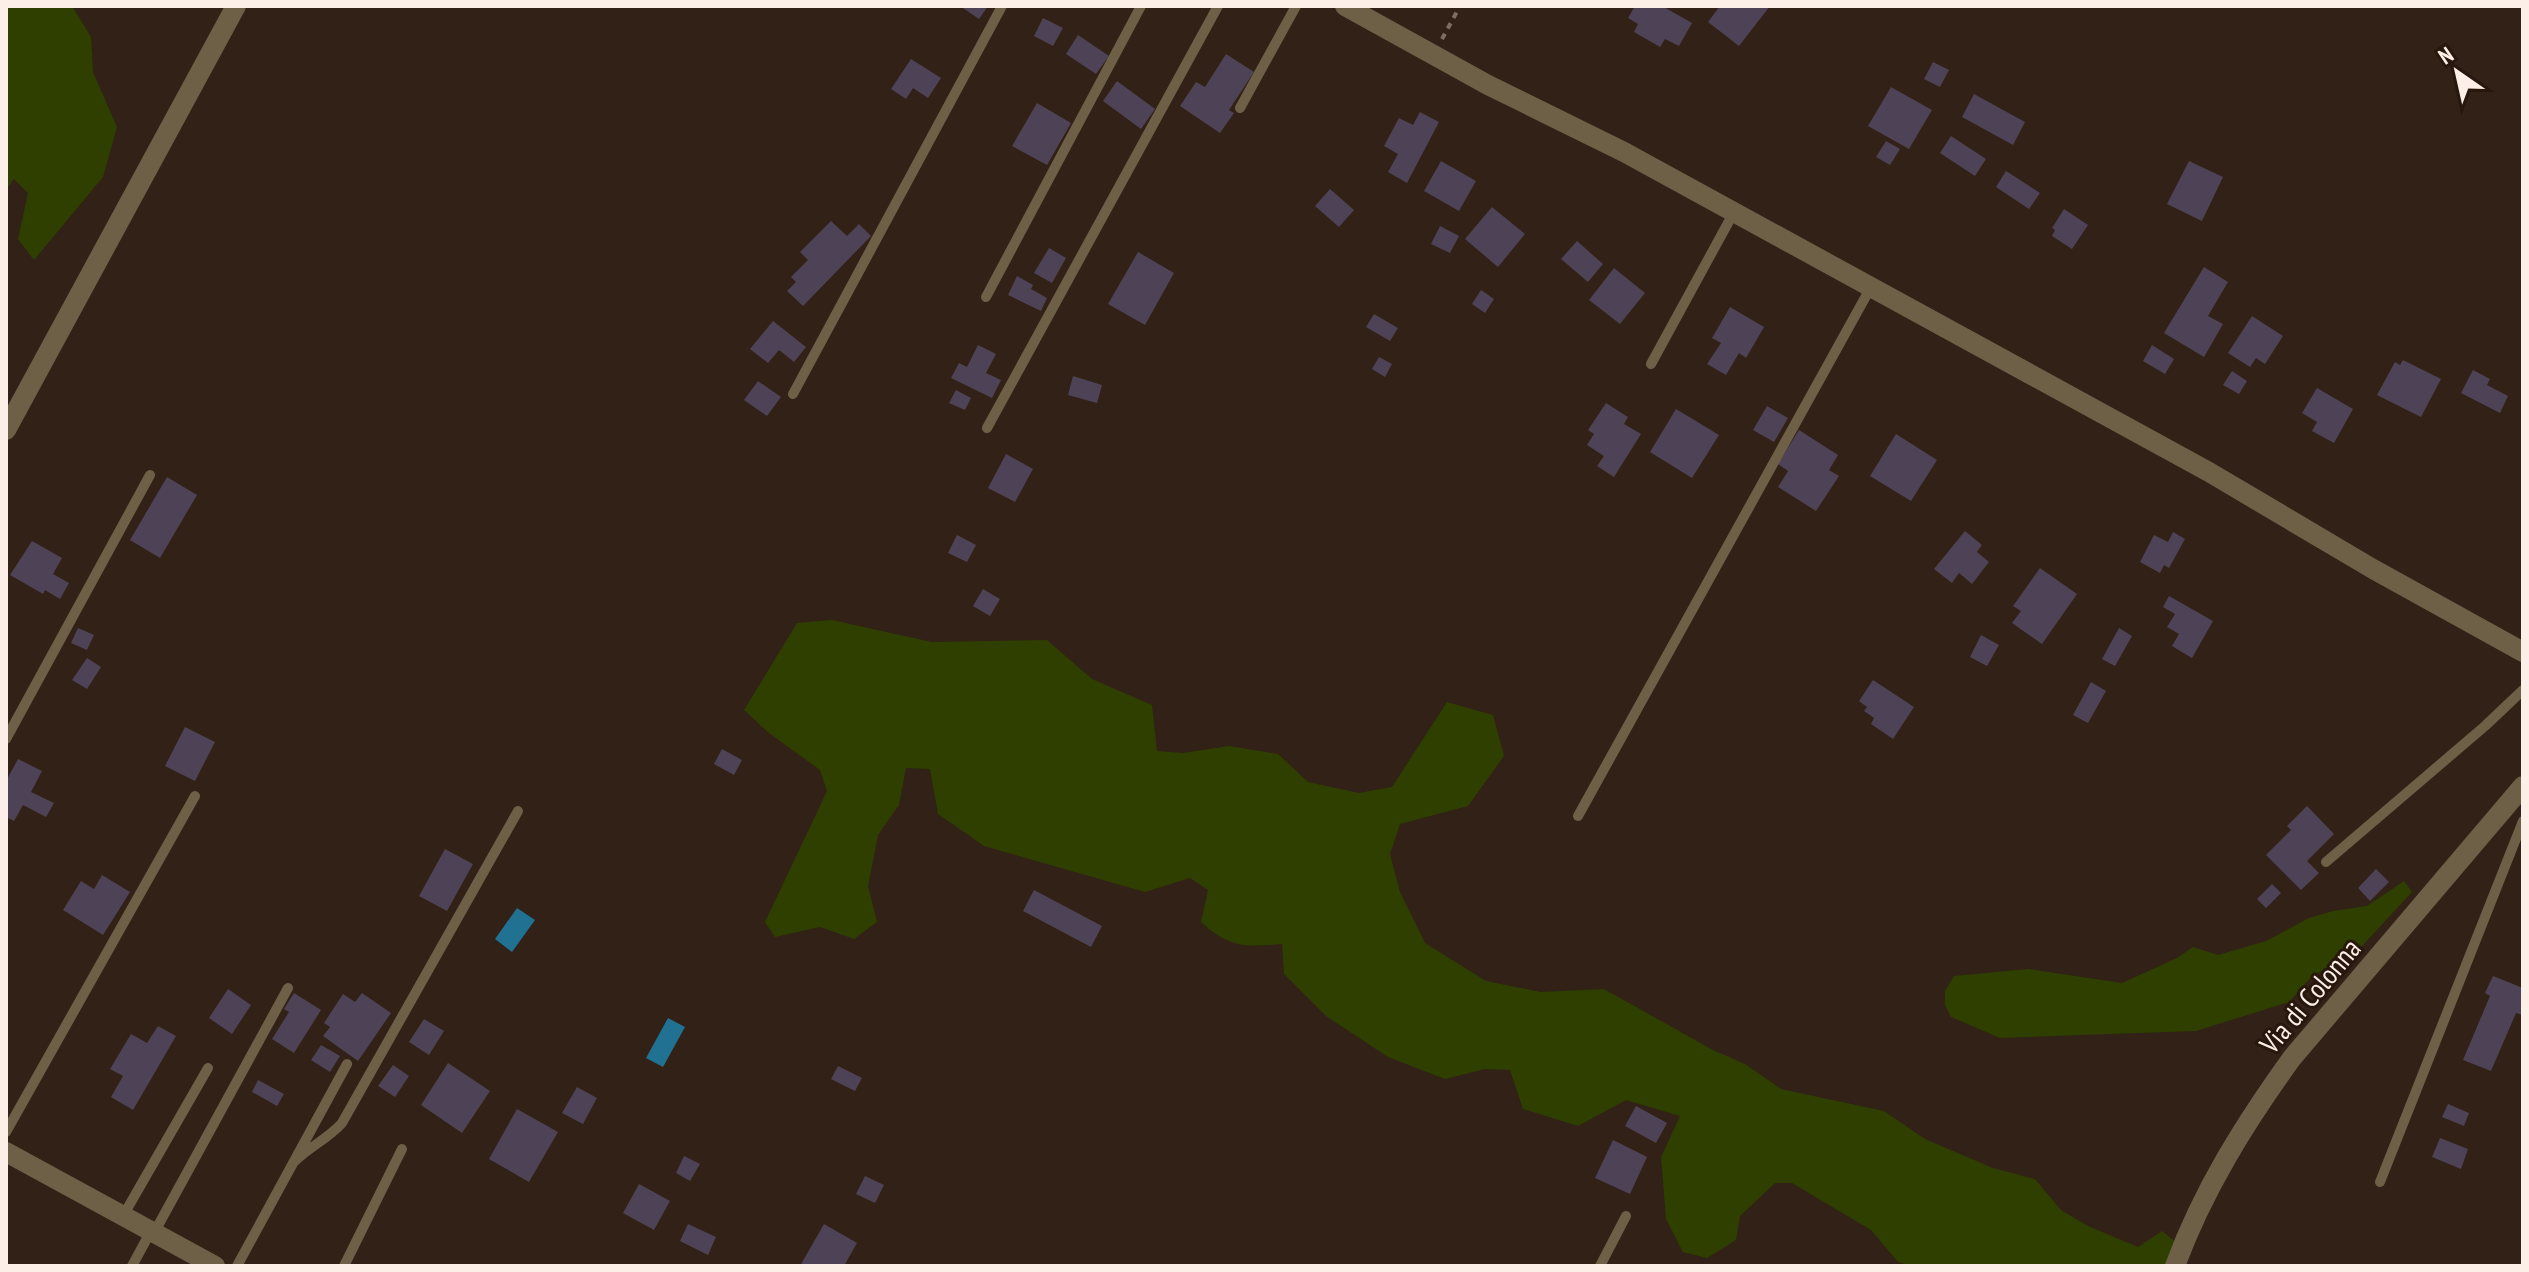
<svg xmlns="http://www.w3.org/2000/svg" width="2529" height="1272" font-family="'PT Sans Narrow',sans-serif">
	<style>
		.green { fill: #2e3f00 }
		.water { fill: #217193 }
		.building { fill: #4e4356 }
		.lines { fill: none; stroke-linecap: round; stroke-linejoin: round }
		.path { stroke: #7d6e65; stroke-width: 4; stroke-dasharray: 6 6; stroke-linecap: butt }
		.service { stroke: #6e5f47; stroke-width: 10 }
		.minor { stroke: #6e5f47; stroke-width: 20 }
		.tertiary { stroke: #6e5f47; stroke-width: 20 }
		.labels { text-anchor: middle; stroke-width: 6; stroke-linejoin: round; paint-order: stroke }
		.street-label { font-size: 28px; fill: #fbefe8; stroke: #28170c }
	</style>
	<rect width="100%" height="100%" fill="#322116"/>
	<path class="green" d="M 6,6 L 72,6 L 91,37 L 93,72 L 117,127 L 103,177 L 34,260 L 18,239 L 28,193 L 14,179 L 6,190 Z
		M 832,620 L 932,642 L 1047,640 L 1092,679 L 1152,705 L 1157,751 L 1183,753 L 1229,746 L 1278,754 L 1308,782 L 1359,793 L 1392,787 L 1447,702 L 1493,715 L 1504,756 L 1468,806 L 1400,824 L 1390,854 L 1400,892 L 1425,943 L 1486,981 L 1541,992 L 1604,989 L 1713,1050 L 1745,1064 L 1781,1089 L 1884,1111 L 1925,1139 L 1993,1168 L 2035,1179 L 2061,1210 L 2088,1226 L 2138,1247 L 2162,1231 L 2177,1243 L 2168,1266 L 1910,1266 L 1898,1262 L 1871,1230 L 1792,1183 L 1775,1183 L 1740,1216 L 1736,1240 L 1707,1258 L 1683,1252 L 1666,1219 L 1661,1157 L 1680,1116 L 1626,1100 L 1578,1126 L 1523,1109 L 1510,1070 L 1485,1069 L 1445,1079 L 1388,1057 L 1326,1016 L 1284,974 L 1282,944 C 1245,947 1229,948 1201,922 L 1208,890 L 1190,878 L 1145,892 L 984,846 L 938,814 L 930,769 L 906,768 L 899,805 L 878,835 L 868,886 L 877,922 L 854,939 L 820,927 L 775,937 L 765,922 L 827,791 L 820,770 L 769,733 L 744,710 L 797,623 Z
		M 2404,881 L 2412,892 L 2351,958 L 2313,975 L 2289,1002 L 2196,1031 L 2000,1038 L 1951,1017 L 1945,1005 L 1945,991 L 1954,976 L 2028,969 L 2122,983 L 2177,958 L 2193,947 L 2218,955 L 2266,941 L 2309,918 L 2333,911 L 2367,906 Z"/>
	<path class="water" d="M 517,908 L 535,920 L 512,952 L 495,939 Z
		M 668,1018 L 685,1027 L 663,1067 L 646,1058 Z"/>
	<path class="building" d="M 960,6 L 988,6 L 979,19 Z
		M 1635,6 L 1662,6 L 1692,23 L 1679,46 L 1665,39 L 1660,47 L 1634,32 L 1638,24 L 1628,18 Z
		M 1720,6 L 1770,6 L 1739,46 L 1708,22 Z
		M 1043,18 L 1063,28 L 1053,46 L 1034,36 Z
		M 1078,35 L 1109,56 L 1096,74 L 1066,54 Z
		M 1226,54 L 1254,72 L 1229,110 L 1234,113 L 1220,133 L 1180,106 L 1196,82 L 1205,87 Z
		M 911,59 L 941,78 L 928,98 L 913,88 L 906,99 L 891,89 Z
		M 1933,62 L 1949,70 L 1940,87 L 1924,79 Z
		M 1117,81 L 1155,109 L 1141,129 L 1103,101 Z
		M 1891,87 L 1932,110 L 1909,149 L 1868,126 Z
		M 1974,94 L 2025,122 L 2013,145 L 1962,117 Z
		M 1037,103 L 1071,123 L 1047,165 L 1012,146 Z
		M 1420,112 L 1439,122 L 1407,183 L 1388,172 L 1398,154 L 1384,146 L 1399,118 L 1413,125 Z
		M 1951,136 L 1986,159 L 1975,176 L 1940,153 Z
		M 1886,141 L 1900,149 L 1890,165 L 1876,157 Z
		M 1441,161 L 1476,181 L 1459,211 L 1424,191 Z
		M 2189,161 L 2223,177 L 2202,221 L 2167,204 Z
		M 2006,171 L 2040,193 L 2029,209 L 1996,187 Z
		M 1330,189 L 1354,210 L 1339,227 L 1315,206 Z
		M 1492,207 L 1525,234 L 1498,267 L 1465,239 Z
		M 2064,209 L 2088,225 L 2072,249 L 2052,236 L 2055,230 L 2052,228 Z
		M 831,221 L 847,236 L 859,224 L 871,236 L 803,306 L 787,291 L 796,282 L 791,277 L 808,260 L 800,252 Z
		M 1440,226 L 1459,236 L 1450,253 L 1431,244 Z
		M 1577,241 L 1603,264 L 1588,282 L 1561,259 Z
		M 1049,248 L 1066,258 L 1052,283 L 1034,273 Z
		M 1138,252 L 1174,273 L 1145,325 L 1108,304 Z
		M 2204,267 L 2228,282 L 2208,316 L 2223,324 L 2204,357 L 2164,333 Z
		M 1614,268 L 1645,293 L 1620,324 L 1589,300 Z
		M 1017,276 L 1033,285 L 1031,289 L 1047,298 L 1041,311 L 1008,295 Z
		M 1481,290 L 1494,299 L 1485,313 L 1472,304 Z
		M 1730,307 L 1764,327 L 1746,358 L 1739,353 L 1726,375 L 1707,364 L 1721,343 L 1712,338 Z
		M 1374,314 L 1398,328 L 1390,341 L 1366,327 Z
		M 2252,316 L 2283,336 L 2265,364 L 2256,358 L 2250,367 L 2228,353 Z
		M 773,321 L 806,347 L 794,362 L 779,350 L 768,363 L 750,349 Z
		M 978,345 L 996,354 L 986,373 L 1001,380 L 992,398 L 951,378 L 959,363 L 967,367 Z
		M 2152,345 L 2174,359 L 2165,374 L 2143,361 Z
		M 1379,357 L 1392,364 L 1385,377 L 1372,369 Z
		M 2403,360 L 2441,379 L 2421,417 L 2377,395 L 2395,362 L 2400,365 Z
		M 2473,370 L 2490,379 L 2487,385 L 2508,396 L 2500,413 L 2461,393 Z
		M 2232,371 L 2247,381 L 2239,394 L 2223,385 Z
		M 1073,376 L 1102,385 L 1097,403 L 1068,395 Z
		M 758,381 L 781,397 L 767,416 L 744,400 Z
		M 2317,388 L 2353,409 L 2334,443 L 2312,431 L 2317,422 L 2302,413 Z
		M 956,390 L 971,398 L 965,410 L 949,403 Z
		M 1606,403 L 1628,417 L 1624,424 L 1641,434 L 1614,477 L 1597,466 L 1604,456 L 1587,445 L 1594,434 L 1588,430 Z
		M 1767,406 L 1788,418 L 1774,442 L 1753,430 Z
		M 1676,409 L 1719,435 L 1692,478 L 1650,452 Z
		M 1799,430 L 1838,455 L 1829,470 L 1839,476 L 1816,511 L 1778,487 L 1788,471 L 1778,464 Z
		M 1896,434 L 1937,460 L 1911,501 L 1870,476 Z
		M 1006,454 L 1033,469 L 1015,502 L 988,488 Z
		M 167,477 L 197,495 L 160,558 L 130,540 Z
		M 1965,531 L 1982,545 L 1977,552 L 1989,562 L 1972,584 L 1959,573 L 1952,583 L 1934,569 Z
		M 2173,532 L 2185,539 L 2169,568 L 2164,565 L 2160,573 L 2140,562 L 2154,535 L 2168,542 Z
		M 957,535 L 976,545 L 967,562 L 948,553 Z
		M 32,541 L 62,558 L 53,574 L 69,583 L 60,599 L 45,590 L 43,594 L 10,575 Z
		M 2040,568 L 2077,594 L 2042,644 L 2012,623 L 2021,611 L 2013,606 Z
		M 983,589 L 1000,599 L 990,616 L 973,606 Z
		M 2169,596 L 2213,621 L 2192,658 L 2172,646 L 2179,634 L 2167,627 L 2175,614 L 2163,607 Z
		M 78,628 L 94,635 L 87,650 L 71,643 Z
		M 2119,628 L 2132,636 L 2115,666 L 2102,659 Z
		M 1981,635 L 1999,645 L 1987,666 L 1970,657 Z
		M 87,658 L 101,667 L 87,689 L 72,680 Z
		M 1873,680 L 1914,707 L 1893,739 L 1871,724 L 1874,718 L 1864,711 L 1867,707 L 1859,701 Z
		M 2091,682 L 2106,691 L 2088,723 L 2073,715 Z
		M 185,727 L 215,742 L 195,781 L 165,766 Z
		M 722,749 L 742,760 L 734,775 L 714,764 Z
		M 18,759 L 42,771 L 31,792 L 54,803 L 46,817 L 23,805 L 14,821 L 6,817 L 6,781 Z
		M 2307,806 L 2334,834 L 2307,861 L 2319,873 L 2301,890 L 2266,855 L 2291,830 L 2287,826 Z
		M 445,849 L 473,864 L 447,911 L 419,896 Z
		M 2376,869 L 2389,882 L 2370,901 L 2358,888 Z
		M 102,875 L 130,892 L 103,935 L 63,910 L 81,881 L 94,889 Z
		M 2272,884 L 2281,893 L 2266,908 L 2257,899 Z
		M 1034,890 L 1102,926 L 1091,947 L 1023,911 Z
		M 2493,976 L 2523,988 L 2523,1012 L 2522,1015 L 2516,1013 L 2491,1071 L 2463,1060 L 2490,996 L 2485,993 Z
		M 228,989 L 251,1005 L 232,1034 L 209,1018 Z
		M 294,993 L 321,1010 L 294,1053 L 272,1039 L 289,1012 L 284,1009 Z
		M 362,993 L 391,1013 L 358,1061 L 323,1036 L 330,1027 L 324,1023 L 343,994 L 355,1002 Z
		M 424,1019 L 444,1031 L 429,1055 L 409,1042 Z
		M 158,1026 L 176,1036 L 133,1110 L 111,1097 L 123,1076 L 110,1069 L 131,1034 L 147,1043 Z
		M 321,1045 L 340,1056 L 330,1072 L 311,1060 Z
		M 448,1063 L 490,1091 L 462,1133 L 421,1105 Z
		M 393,1065 L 409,1076 L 395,1097 L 378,1086 Z
		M 838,1066 L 862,1078 L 855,1091 L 831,1079 Z
		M 258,1080 L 284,1094 L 277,1106 L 252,1092 Z
		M 577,1087 L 597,1098 L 583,1124 L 562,1113 Z
		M 2448,1104 L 2469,1113 L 2464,1126 L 2442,1117 Z
		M 1636,1106 L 1667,1123 L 1656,1143 L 1625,1126 Z
		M 517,1109 L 558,1132 L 529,1182 L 489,1159 Z
		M 2440,1138 L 2468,1149 L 2461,1169 L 2432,1157 Z
		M 1613,1140 L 1647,1157 L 1630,1194 L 1595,1178 Z
		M 684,1156 L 700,1164 L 690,1181 L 676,1173 Z
		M 865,1176 L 884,1185 L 875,1203 L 856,1194 Z
		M 639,1184 L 670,1201 L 654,1230 L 623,1213 Z
		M 688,1224 L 716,1237 L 708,1255 L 680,1241 Z
		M 824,1224 L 857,1243 L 844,1266 L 800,1266 Z"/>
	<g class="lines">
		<path class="path" d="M 1442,39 L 1460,6"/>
		<path class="service" d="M 1240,108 L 1296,6
			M 986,297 L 1141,6
			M 1651,364 L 1734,212
			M 793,394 L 1002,6
			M 987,428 L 1218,6
			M 6,739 L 150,475
			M 1578,816 L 1871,287
			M 2326,862 L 2485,726 L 2523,690
			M 6,1132 L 195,796
			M 294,1162 C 309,1147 329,1138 342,1123 L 518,811
			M 2380,1182 L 2523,821
			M 123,1216 L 208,1068
			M 154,1233 L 288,988
			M 132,1266 L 151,1231
			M 237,1266 L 347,1064
			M 344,1266 L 402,1149
			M 1600,1266 L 1626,1216"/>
		<path class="minor" d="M 1345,6 L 1488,85 L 1624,152 L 2050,385 L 2209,472 L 2373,569 L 2523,652
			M 6,430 L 236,6
			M 6,1152 L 215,1266"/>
		<path class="tertiary" d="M 2175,1266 C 2203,1190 2245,1123 2292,1058 L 2523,786"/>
	</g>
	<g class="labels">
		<g class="street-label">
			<text transform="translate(2310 996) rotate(-50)" y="10">Via di Colonna</text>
		</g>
	</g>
	<rect width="2529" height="1272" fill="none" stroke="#fbefe8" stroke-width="16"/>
	<g transform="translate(2457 72) rotate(326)" stroke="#28170c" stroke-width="6" paint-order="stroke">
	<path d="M0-6L14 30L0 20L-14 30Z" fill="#fbefe8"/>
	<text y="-12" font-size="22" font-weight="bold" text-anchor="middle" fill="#fbefe8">N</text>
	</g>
</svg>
